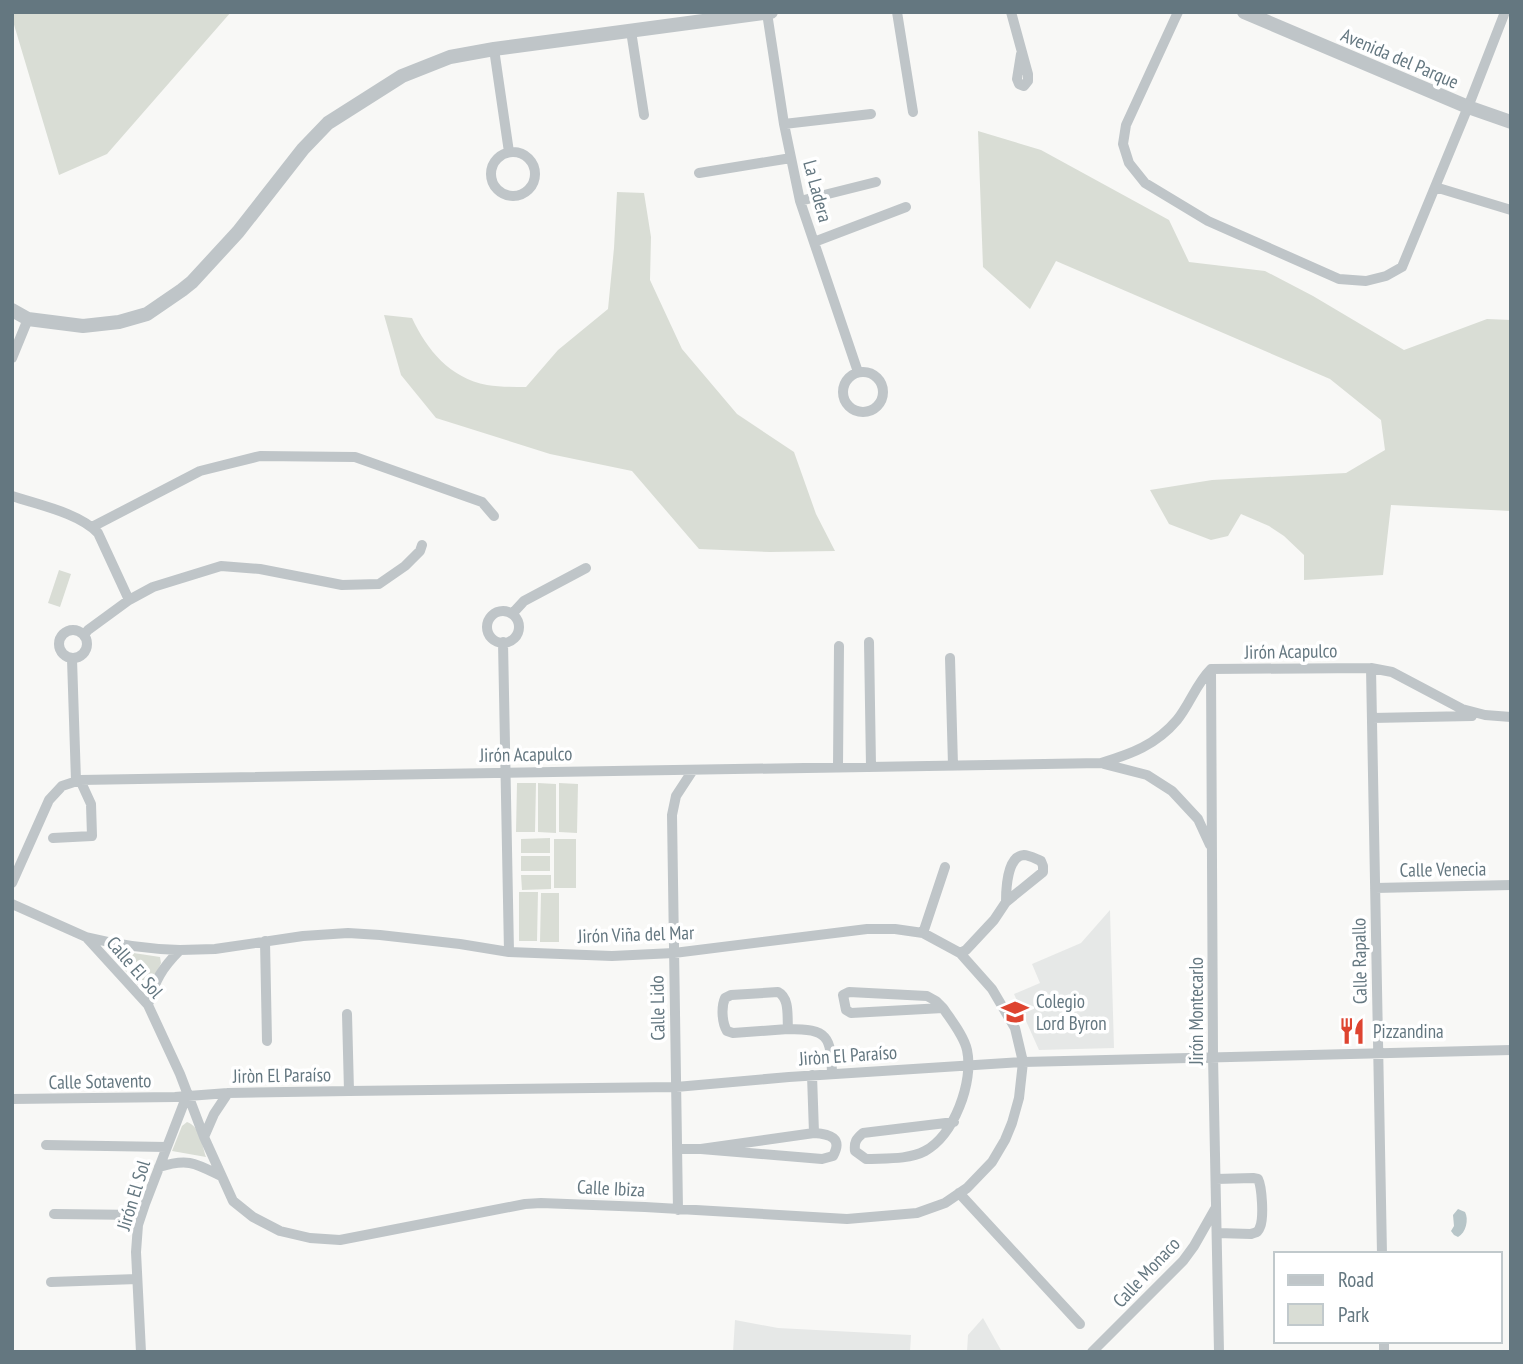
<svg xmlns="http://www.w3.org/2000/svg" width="1523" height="1364" font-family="'PT Sans Narrow',sans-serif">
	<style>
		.built { fill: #e6e8e7 }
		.green { fill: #d9ddd5 }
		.water { fill: #b7c5c8 }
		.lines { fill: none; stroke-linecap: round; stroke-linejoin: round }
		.minor { stroke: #bfc5c8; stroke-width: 10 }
		.tertiary { stroke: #bfc5c8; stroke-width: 14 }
		.labels { text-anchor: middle; stroke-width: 7; stroke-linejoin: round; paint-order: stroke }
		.street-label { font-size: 19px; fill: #647780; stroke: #fff }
		.poi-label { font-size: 19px; fill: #647780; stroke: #fff; text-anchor: start }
	</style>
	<rect width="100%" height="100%" fill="#f8f8f6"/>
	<path class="built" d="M 1110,910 L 1114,1048 L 1039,1050 L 1014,994 L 1040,983 L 1032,964 L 1081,943 Z
		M 983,1318 L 1002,1352 L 967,1352 L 968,1335 Z
		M 735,1320 L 778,1328 L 911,1335 L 910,1352 L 733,1352 Z"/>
	<path class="green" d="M 12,12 L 231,12 L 107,154 L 59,175 L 12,18 Z
		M 978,131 L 1041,150 L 1169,220 L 1189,262 L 1265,271 L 1313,296 L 1404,350 L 1487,319 L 1511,320 L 1511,511 L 1391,505 L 1383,575 L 1304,580 L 1304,555 L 1284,536 L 1269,526 L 1241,514 L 1228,536 L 1211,540 L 1169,524 L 1150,490 L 1212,480 L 1346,473 L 1385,450 L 1381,420 L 1330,379 L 1056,261 L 1030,309 L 983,267 Z
		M 617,192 L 644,193 L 651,237 L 650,280 L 682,349 L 737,414 L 794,452 L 816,514 L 835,551 L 770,552 L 699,549 L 632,471 L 550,454 L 436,418 L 401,375 L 384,315 L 412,318 C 427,350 450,378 487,385 C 499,387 513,387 526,387 L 558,350 L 608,309 L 614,248 Z
		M 59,570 L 71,574 L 60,607 L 48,603 Z
		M 517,783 L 536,783 L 535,832 L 516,832 Z
		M 538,783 L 556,784 L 556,833 L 538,832 Z
		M 559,783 L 578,784 L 577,833 L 559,832 Z
		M 550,838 L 550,853 L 521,853 L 521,839 Z
		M 554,839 L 576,839 L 576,888 L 554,888 Z
		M 521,856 L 550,856 L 550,871 L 521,871 Z
		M 521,875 L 551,875 L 551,889 L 522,890 Z
		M 519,892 L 538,892 L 537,941 L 519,941 Z
		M 541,893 L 559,893 L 559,942 L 540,942 Z
		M 107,949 L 160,957 L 161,963 L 149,989 L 142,990 Z
		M 187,1122 C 200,1126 202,1145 206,1157 L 172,1151 L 182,1126 Z"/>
	<path class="water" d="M 1458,1209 L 1465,1212 C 1469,1219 1466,1233 1458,1237 L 1454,1235 L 1451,1231 L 1454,1226 L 1453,1215 Z"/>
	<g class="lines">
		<path class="minor" d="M 897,12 L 913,112
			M 1011,12 L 1028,74 L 1028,81 L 1024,86 L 1019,84 L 1017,79 L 1021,54
			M 1178,12 L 1126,125 L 1123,144 L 1129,163 L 1145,183 L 1208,221 L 1339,279 L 1366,281 L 1386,276 L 1402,267 L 1468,107 L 1505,12
			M 767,13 L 784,124 L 800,201 L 858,372
			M 631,31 L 644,115
			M 494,49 L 509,152
			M 784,124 L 871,114
			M491 174a22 22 0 1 1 44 0a22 22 0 1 1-44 0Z
			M 699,173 L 791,158
			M 1435,187 L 1511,210
			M 800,201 L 876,182
			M 814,242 L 906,207
			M 12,358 L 28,319
			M843 392a20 20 0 1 1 40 0a20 20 0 1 1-40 0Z
			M 12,496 C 39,505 79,513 98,533 L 129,600
			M 92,527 L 200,471 L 260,456 L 355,457 L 482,502 L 494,516
			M487 627a16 16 0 1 1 32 0a16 16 0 1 1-32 0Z
			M 512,614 L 524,601 L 586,568
			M59 644a14 14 0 1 1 28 0a14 14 0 1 1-28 0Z
			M 84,635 L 88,630 L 129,600 L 153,587 L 221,566 L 260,569 L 342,585 L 379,584 L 405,566 L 420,551 L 422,545
			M 503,642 L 509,952
			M 869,642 L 871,766
			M 950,658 L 953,765
			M 72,659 L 76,781
			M 1371,668 L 1382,1254
			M 1211,669 L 1213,1056 L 1219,1352
			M 1372,718 L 1472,716
			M 1104,764 L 1147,775 L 1172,791 L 1198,819 L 1210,845
			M 838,767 L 839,646
			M 53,838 L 92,836 L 91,804 L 80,780
			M 12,883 L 49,800 L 62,786 L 80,780 L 1101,763 C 1131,754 1156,745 1177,720 C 1190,704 1196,684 1211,669 L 1371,668 L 1392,672 L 1462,709 L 1485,715 L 1511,717
			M 1375,888 L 1511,885
			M 12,904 L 86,937 L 148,1005 L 180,1074 L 204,1137 L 233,1201 L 253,1217 L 280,1231 L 310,1238 L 340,1240 L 525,1204 L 541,1203 L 645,1207 L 847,1219 L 917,1213 L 945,1203 L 967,1188 L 992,1162 L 1005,1140 L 1012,1123 L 1019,1098 L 1023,1062 L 1015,1028 L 992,989 L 960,953 L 923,933 L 895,929 L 867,929 L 674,953 L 612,956 L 509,952 L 460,944 L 380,935 L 348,933 L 303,936 L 215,949 L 180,950 C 162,968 155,980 148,1005
			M 923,933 L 945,867
			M 86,937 C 118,945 148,949 180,950
			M 265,941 L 267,1041
			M 960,953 L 966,950 L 994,920 L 1006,902 L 1043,872 L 1043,866 L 1041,861 C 1036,859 1029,855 1024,855 C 1007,856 1006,890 1006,902
			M 778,992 C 790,998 787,1017 788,1029 L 733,1033 L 727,1031 C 722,1023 721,1007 725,998 L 731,995 Z
			M 849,992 L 927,996 L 936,1001 L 943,1008 L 851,1013 L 846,1010 L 843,995 Z
			M 943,1008 C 951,1020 964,1036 967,1050 C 974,1082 954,1135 925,1151 C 908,1160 885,1158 866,1159 L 855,1151 C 854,1142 856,1139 863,1133 L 954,1122
			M 347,1014 L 349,1091
			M 788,1029 C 828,1029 831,1036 832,1074
			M 812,1075 L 814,1133
			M 12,1099 L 175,1097 L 228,1093 L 349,1091 L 676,1087 L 789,1077 L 1023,1062 L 1511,1050
			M 204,1137 L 214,1114 L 228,1093
			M 46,1145 L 167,1147
			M 677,1149 L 701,1149 L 814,1133 C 830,1134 843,1138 833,1156 L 822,1159 L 701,1149
			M 159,1167 C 188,1158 195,1163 221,1176
			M 1216,1179 L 1253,1178 L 1258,1179 C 1262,1187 1264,1218 1260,1227 C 1258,1233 1256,1232 1251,1234 L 1217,1233
			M 959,1193 L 1080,1324
			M 678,1210 L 672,815 L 676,796 L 693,770
			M 54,1214 L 141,1215
			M 51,1282 L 137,1279
			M 1384,1341 L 1384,1352
			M 141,1352 L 136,1252 L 138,1225 L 145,1204 L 187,1095
			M 1092,1352 L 1183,1261 L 1194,1246 L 1215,1209"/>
		<path class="tertiary" d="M 1244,12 L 1468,107 L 1511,122
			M 12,310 L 28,319 L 83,326 L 119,322 L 147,314 L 182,290 L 192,282 L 238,232 L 303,149 L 328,123 L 402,76 L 450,57 L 494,49 L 771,12"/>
	</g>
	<defs>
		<symbol id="university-bare" viewBox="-9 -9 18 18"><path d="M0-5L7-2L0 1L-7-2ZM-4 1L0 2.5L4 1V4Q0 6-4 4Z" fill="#de4430" stroke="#fff" stroke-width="2.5" paint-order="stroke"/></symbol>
		<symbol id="restaurant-bare" viewBox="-9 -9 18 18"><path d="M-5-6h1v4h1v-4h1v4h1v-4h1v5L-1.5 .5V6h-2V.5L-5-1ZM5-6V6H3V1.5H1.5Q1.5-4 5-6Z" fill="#de4430" stroke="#fff" stroke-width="2.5" paint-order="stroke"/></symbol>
	</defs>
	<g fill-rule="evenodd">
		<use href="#university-bare" x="996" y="993" width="38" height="38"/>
		<use href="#restaurant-bare" x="1333" y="1012" width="38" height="38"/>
	</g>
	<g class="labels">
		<g class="street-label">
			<text transform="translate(1400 58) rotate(23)" y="7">Avenida del Parque</text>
			<text transform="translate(818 191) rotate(75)" y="7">La Ladera</text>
			<text transform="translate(1291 651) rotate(-1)" y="7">Jirón Acapulco</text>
			<text transform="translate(526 754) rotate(-1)" y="7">Jirón Acapulco</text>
			<text transform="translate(1443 869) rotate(-1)" y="7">Calle Venecia</text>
			<text transform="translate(636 934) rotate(-2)" y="7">Jirón Viña del Mar</text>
			<text transform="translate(1359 961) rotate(-91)" y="7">Calle Rapallo</text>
			<text transform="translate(135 967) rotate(49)" y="7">Calle El Sol</text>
			<text transform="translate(657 1008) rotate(-91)" y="7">Calle Lido</text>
			<text transform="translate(1196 1011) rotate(-90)" y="7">Jirón Montecarlo</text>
			<text transform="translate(848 1055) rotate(-4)" y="7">Jiròn El Paraíso</text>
			<text transform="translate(282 1075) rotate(-1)" y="7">Jiròn El Paraíso</text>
			<text transform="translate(100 1081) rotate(-1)" y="7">Calle Sotavento</text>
			<text transform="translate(611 1188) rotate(3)" y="7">Calle Ibiza</text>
			<text transform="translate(133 1195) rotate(-73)" y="7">Jirón El Sol</text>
			<text transform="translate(1146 1272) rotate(-47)" y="7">Calle Monaco</text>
		</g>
		<g class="poi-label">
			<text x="1036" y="1008">Colegio<tspan x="1036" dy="22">Lord Byron</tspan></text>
			<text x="1373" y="1038">Pizzandina</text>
		</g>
	</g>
	<rect width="1523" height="1364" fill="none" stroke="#647780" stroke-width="28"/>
	<rect x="1274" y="1252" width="228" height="91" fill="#ffffff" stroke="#c1c9cc" stroke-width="2"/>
	<rect x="1288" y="1275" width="35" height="10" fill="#bfc5c8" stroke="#c1c9cc" stroke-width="2"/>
	<text x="1338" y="1287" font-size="21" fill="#647780">Road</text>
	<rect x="1288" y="1304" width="35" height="21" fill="#d9ddd5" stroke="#c1c9cc" stroke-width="2"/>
	<text x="1338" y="1322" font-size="21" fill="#647780">Park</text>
</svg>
